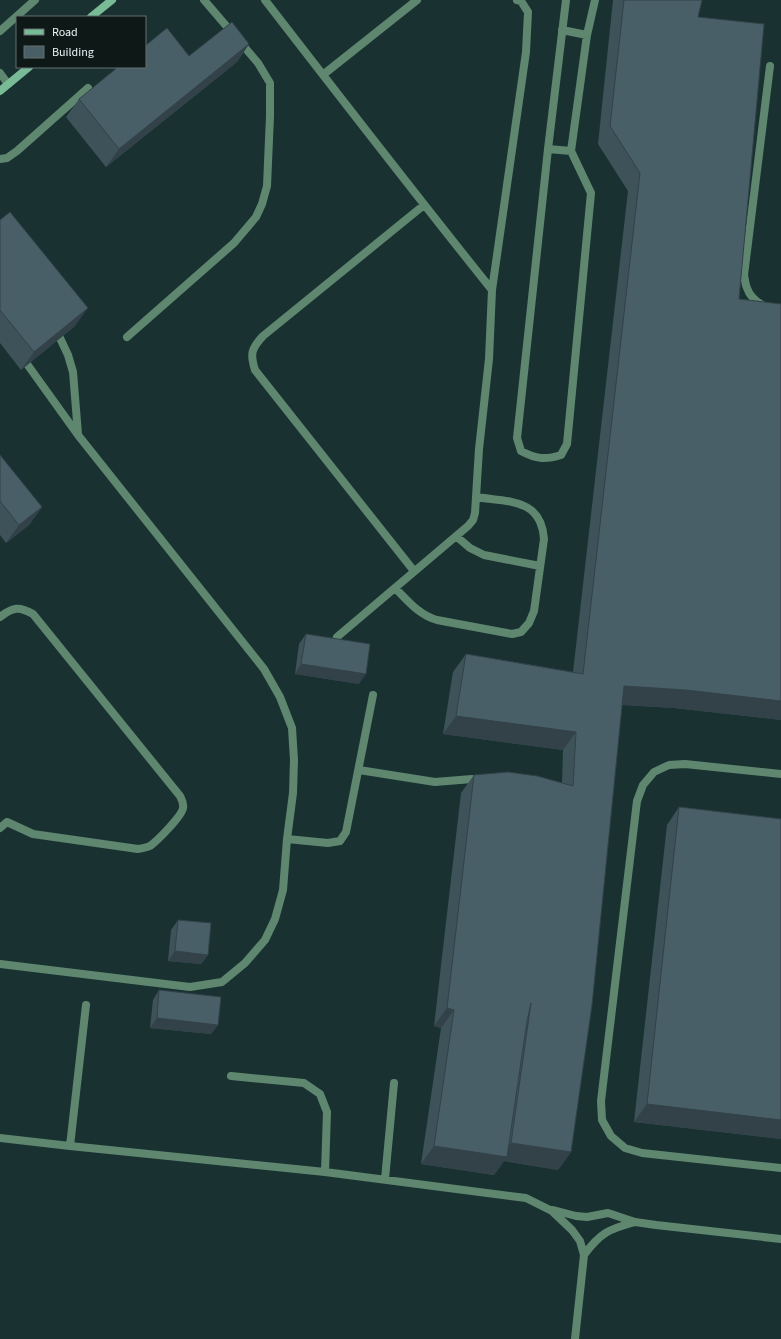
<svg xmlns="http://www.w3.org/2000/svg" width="781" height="1339" font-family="'Source Sans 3',sans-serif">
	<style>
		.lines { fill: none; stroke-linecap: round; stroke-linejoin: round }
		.lane { stroke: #5f8770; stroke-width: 8 }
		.secondary { stroke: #79bb96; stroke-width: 8 }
		.wall { fill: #3e5259 }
		.shaded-wall { fill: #324248 }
		.building { fill: #485f67; stroke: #324248 }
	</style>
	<rect width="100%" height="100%" fill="#193231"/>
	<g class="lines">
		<path class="lane" d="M 265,0 C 340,97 415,194 492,290 L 489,359 L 479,449 L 475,513 L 473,520 L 468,526 L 337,637
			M 566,0 L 548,149 L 517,438 L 521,451 C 536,459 545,460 561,455 L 567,444 L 591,193 L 571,151 L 587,35 L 595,0
			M 562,30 L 587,35
			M 0,31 L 35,0
			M 770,66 L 744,275 C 745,279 745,284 747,288 C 752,303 768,308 781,312
			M 0,73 L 8,84
			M 324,74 L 417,0
			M 548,149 L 571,151
			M 0,159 L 7,158 L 17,151 L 88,88
			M 492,290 L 526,52 L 528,12 L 521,1 L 517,0
			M 127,337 L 234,243 L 256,217 L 262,204 L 267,186 L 270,116 L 270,83 L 258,63 L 204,0
			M 60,338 L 68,355 L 73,372 L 78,434
			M 456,536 L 470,548 L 484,555 L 540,566
			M 414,571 L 255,370 C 250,354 251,349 263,336 L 424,205
			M 395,588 C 408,601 419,615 437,620 L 512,634 L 521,632 L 529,623 L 534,611 L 544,539 C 541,498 508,502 476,497
			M 0,617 C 13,607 19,606 33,614 L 180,796 C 182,800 184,803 183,808 C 182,816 157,841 150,846 C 146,848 143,848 138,849 L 33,834 L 7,822 L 0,828
			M 359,770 L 435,782 L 472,779 L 481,780
			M 781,774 L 685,764 L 669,765 L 654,772 L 643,785 L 637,801 L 601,1101 L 602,1120 L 611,1136 L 625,1148 L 642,1153 L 781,1168
			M 287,839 L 328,843 L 340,841 L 346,832 L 373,695
			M 0,964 L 190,987 L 222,982 L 245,963 L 265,940 L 275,919 L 283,890 L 287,839 L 293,793 L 294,760 L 292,728 L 280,697 L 264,669 L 78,435 L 27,364
			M 231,1076 L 304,1083 L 320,1094 L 327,1112 L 325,1172
			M 0,1138 L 70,1146 L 325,1172 L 526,1198 L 552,1211 L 572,1230 L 580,1241 L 584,1255 L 575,1339
			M 70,1146 L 86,1005
			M 385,1179 L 394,1083
			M 553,1210 L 576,1216 L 587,1217 L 608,1213 L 635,1222 L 656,1225 L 781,1239
			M 584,1255 C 600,1233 609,1229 635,1222"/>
		<path class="secondary" d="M 91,17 L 112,0
			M 0,91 L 29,67"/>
	</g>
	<path class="wall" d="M 613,0 L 702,0 L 698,17 L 739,299 L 781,304 L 781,720 L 674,708 L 622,705 L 571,1152 L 558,1170 L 504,1161 L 494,1175 L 421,1164 L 441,1028 L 434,1026 L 461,793 L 474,775 L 562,783 L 563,750 L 443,734 L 453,672 L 466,654 L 573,672 L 628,191 L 598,144 Z
		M 249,44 L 237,62 L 106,167 L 66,117 L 79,99 Z
		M 0,220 L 75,326 L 21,370 L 0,343 Z
		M 0,455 L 42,507 L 29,525 L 6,543 L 0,535 Z
		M 306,634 L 359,684 L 295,674 L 299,644 Z
		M 679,807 L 781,819 L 781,1139 L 634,1122 L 667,825 Z
		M 178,920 L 208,955 L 201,964 L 168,961 L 171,930 Z
		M 159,990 L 218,1025 L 211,1034 L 150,1028 L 153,1000 Z"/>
	<path class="shaded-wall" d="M 249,44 L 237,62 L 106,167 L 119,149 Z
		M 88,308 L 75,326 L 21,370 L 34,352 Z
		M 42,507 L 29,525 L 6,543 L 19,525 Z
		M 301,664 L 366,674 L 359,684 L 295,674 Z
		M 624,686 L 686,690 L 781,701 L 781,720 L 674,708 L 611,704 Z
		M 456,716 L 576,732 L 563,750 L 443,734 Z
		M 175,951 L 208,955 L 201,964 L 168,961 Z
		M 447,1008 L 454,1010 L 441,1028 L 434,1026 Z
		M 157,1018 L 218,1025 L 211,1034 L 150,1028 Z
		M 647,1104 L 781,1120 L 781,1139 L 634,1122 Z
		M 511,1143 L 571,1152 L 558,1170 L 504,1161 L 494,1175 L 421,1164 L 434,1146 L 502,1156 Z"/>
	<path class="building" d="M 624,0 L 702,0 L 698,17 L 764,24 L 739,299 L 781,304 L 781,701 L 686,690 L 624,686 L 592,1005 L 571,1152 L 511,1143 L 531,1003 L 527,1021 L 507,1157 L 434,1146 L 454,1010 L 447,1008 L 474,775 L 508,772 L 537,776 L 573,786 L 576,732 L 456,716 L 466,654 L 583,674 L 640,173 L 610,126 Z
		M 232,22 L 249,44 L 119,149 L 79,99 L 118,67 L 145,67 L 145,46 L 167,28 L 189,56 Z
		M 10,212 L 88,308 L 34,352 L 0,310 L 0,220 Z
		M 0,455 L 42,507 L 19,525 L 0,501 Z
		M 306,634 L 370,644 L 366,674 L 301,664 Z
		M 679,807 L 781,819 L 781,1120 L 647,1104 Z
		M 178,920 L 211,923 L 208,955 L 175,951 Z
		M 159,990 L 221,997 L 218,1025 L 157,1018 Z"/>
	<rect x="16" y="16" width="130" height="52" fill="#0d1817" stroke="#657170"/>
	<rect x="24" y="29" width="20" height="6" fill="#79bb96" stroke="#657170"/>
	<text x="52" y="36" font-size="12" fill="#e8f6f5">Road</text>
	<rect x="24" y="46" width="20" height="12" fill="#485f67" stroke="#657170"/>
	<text x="52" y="56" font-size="12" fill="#e8f6f5">Building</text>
</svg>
